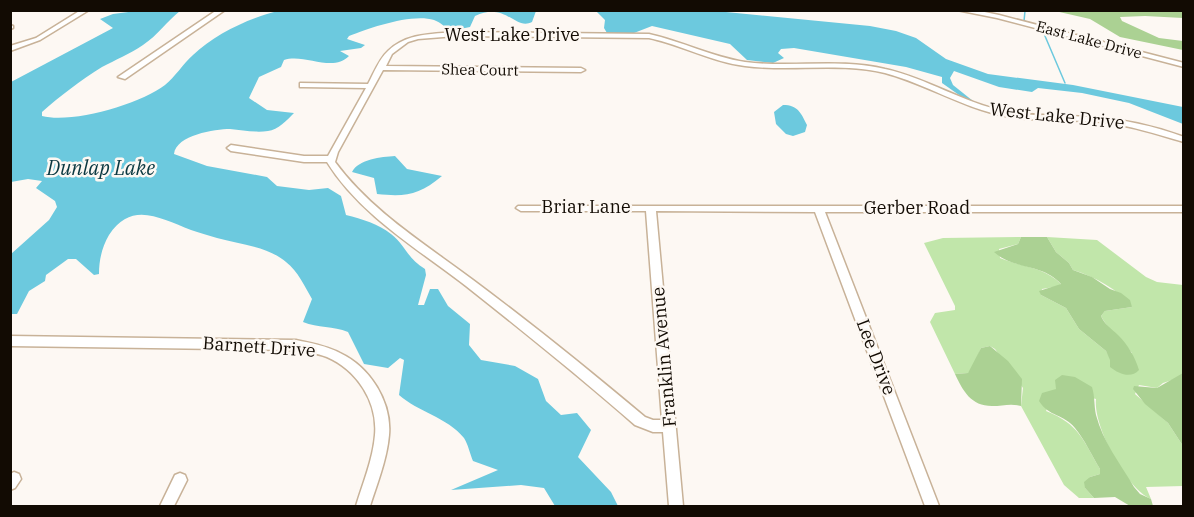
<svg xmlns="http://www.w3.org/2000/svg" width="1194" height="517" font-family="'IBM Plex Serif',serif">
	<style>
		.green { fill: #c1e6aa }
		.forest { fill: #abd193 }
		.water { fill: #6cc9de }
		.lines { fill: none; stroke-linecap: round; stroke-linejoin: round }
		.stream { stroke: #6cc9de; stroke-width: 1.5 }
		.minor-casing { stroke: #c8b298; stroke-width: 3 }
		.minor { fill: #fff; fill-rule: evenodd }
		.labels { text-anchor: middle; stroke-width: 5; stroke-linejoin: round; paint-order: stroke }
		.far-street-label { font-size: 15px; fill: #120b03; stroke: #fdf8f3 }
		.street-label { font-size: 18px; fill: #120b03; stroke: #fdf8f3 }
		.water-label { font-size: 20px; font-style: italic; fill: #093740; stroke: #fdf8f3 }
	</style>
	<rect width="100%" height="100%" fill="#fdf8f3"/>
	<path class="green" d="M 1021,237 L 1018,244 L 999,249 L 1000,258 C 1022,267 1044,267 1061,284 L 1059,286 L 1042,289 L 1041,295 L 1066,308 L 1079,329 L 1106,351 L 1111,360 L 1132,353 C 1124,342 1106,327 1101,316 L 1105,311 L 1132,307 C 1118,289 1095,277 1073,270 L 1069,263 L 1056,252 L 1047,237 L 1097,240 L 1146,277 L 1157,282 L 1183,285 L 1183,373 L 1178,378 L 1163,383 L 1157,388 L 1139,385 L 1135,394 L 1168,423 L 1183,446 L 1183,486 L 1146,487 L 1151,499 C 1126,488 1093,426 1096,399 L 1056,389 L 1046,411 C 1079,424 1083,440 1100,469 L 1100,474 L 1090,477 L 1085,488 L 1094,498 L 1079,498 L 1064,485 L 1021,406 L 1023,388 L 995,349 L 990,346 L 981,348 L 971,371 L 968,373 L 955,374 L 930,322 L 935,313 L 955,310 L 955,306 L 924,243 L 943,238 Z"/>
	<path class="forest" d="M 1055,11 L 1183,11 L 1183,18 L 1145,16 L 1120,17 L 1122,21 L 1159,38 L 1183,41 L 1183,50 L 1120,37 L 1090,19 Z
		M 1021,237 L 1047,237 L 1056,252 L 1069,263 L 1073,270 L 1092,277 L 1110,289 L 1121,293 L 1130,300 L 1132,307 L 1105,311 L 1101,316 C 1104,324 1112,329 1118,335 C 1128,345 1135,357 1139,370 C 1131,379 1119,374 1110,367 L 1110,360 L 1106,351 L 1079,329 L 1066,308 L 1041,295 L 1039,291 L 1061,284 C 1043,263 1013,270 994,252 L 1018,244 Z
		M 990,346 L 1008,361 L 1022,379 L 1021,406 C 1010,403 1003,406 992,406 C 971,406 963,391 955,374 L 968,373 L 981,348 Z
		M 1183,373 L 1184,373 L 1183,446 L 1168,423 L 1145,404 L 1133,389 L 1134,386 L 1157,388 Z
		M 1062,375 L 1075,377 L 1092,387 C 1095,397 1094,406 1096,415 C 1103,442 1120,463 1134,487 L 1140,494 L 1151,499 L 1153,506 L 1130,506 L 1115,497 L 1094,498 L 1085,488 L 1084,482 L 1090,477 L 1100,474 L 1100,469 C 1092,456 1085,440 1075,428 C 1064,414 1049,417 1039,401 L 1042,393 L 1056,389 L 1055,380 Z"/>
	<path class="water" d="M 136,11 L 180,11 C 167,21 158,35 143,45 C 130,54 115,60 102,67 C 81,80 60,96 42,112 L 42,116 C 72,124 140,104 165,85 C 175,77 183,64 193,55 C 215,34 249,18 278,11 L 536,11 L 532,22 C 515,31 506,1 475,16 L 470,27 L 450,31 C 445,27 440,22 434,20 C 412,13 369,28 349,36 L 347,39 L 365,45 L 361,48 L 340,51 L 349,56 C 333,73 304,53 284,60 L 281,67 L 259,77 L 249,98 L 267,110 L 294,113 C 287,120 278,130 268,131 C 255,133 243,130 230,129 C 215,129 176,135 174,154 L 207,166 L 267,177 L 277,186 L 309,190 L 328,188 L 341,196 L 346,215 C 362,219 379,224 391,234 C 406,246 406,257 425,269 L 426,275 L 418,305 L 424,305 L 430,289 L 438,289 L 448,306 L 470,324 L 469,345 L 481,360 L 515,366 L 538,379 L 546,401 L 561,415 L 577,413 L 591,430 L 578,457 L 611,492 L 618,506 L 555,506 L 544,488 L 521,485 L 451,490 L 498,470 L 473,461 C 470,454 468,444 464,438 C 447,417 418,412 399,395 L 404,360 L 400,358 L 388,368 L 364,364 L 348,332 C 333,326 318,328 303,322 L 312,299 C 305,287 298,271 286,262 C 269,247 239,244 217,238 C 208,235 199,233 191,230 C 161,219 132,200 109,235 C 102,247 99,260 99,274 L 94,275 L 76,259 L 68,259 L 46,275 L 45,281 L 29,291 L 17,314 L 11,314 L 11,254 L 49,220 L 57,207 L 55,201 L 36,188 L 42,181 L 28,179 L 11,182 L 11,82 L 113,28 L 100,19 L 113,14 Z
		M 596,11 L 716,11 L 870,26 L 896,31 L 916,38 L 946,59 L 988,74 L 1073,85 L 1183,107 L 1183,124 L 1129,103 L 1082,93 L 1038,88 L 1032,92 L 999,87 L 954,71 L 950,78 L 953,85 L 973,101 L 969,102 L 942,83 L 942,77 L 906,67 L 794,48 L 781,49 L 778,53 L 784,58 L 773,63 L 747,60 L 730,44 L 652,26 L 634,33 L 607,33 L 604,28 L 605,20 Z
		M 783,105 C 798,105 801,113 807,125 L 805,132 L 793,136 L 786,134 L 776,124 L 774,112 Z
		M 395,156 L 407,169 L 442,176 C 419,195 406,197 377,194 L 374,178 L 352,172 C 359,159 381,157 395,156 Z"/>
	<g class="lines">
		<path class="stream" d="M 1025,11 L 1024,21 L 1037,25
			M 1042,29 L 1065,83"/>
		<defs>
			<path id="minor" d="M 81,10 L 89,10 L 40,40 L 10,51 L 10,46 L 36,38 Z
				M 217,10 L 225,10 L 125,79 L 118,77 Z
				M 957,10 L 975,10 L 999,15 L 1184,63 L 1184,67 L 997,18 Z
				M 10,25 L 13,26 L 13,28 L 10,29 Z
				M 456,32 L 649,34 C 681,41 712,57 745,62 C 791,68 839,58 885,69 C 927,78 963,103 1005,111 C 1033,117 1062,115 1091,117 C 1123,119 1154,126 1184,137 L 1184,142 C 1156,134 1129,125 1100,122 C 1068,119 1036,122 1005,116 C 963,108 926,84 885,73 C 839,62 791,72 745,66 C 712,62 682,45 649,38 L 456,36 L 418,39 L 408,42 L 392,54 L 386,66 L 581,68 L 585,70 L 581,72 L 383,70 L 338,152 L 335,162 C 371,211 425,244 473,280 C 532,324 589,370 645,417 L 653,420 L 662,420 L 646,211 L 521,211 L 516,208 L 518,206 L 1184,206 L 1184,212 L 825,212 L 939,506 L 925,506 L 815,212 L 656,211 L 683,506 L 669,506 L 663,432 L 653,432 L 635,425 C 580,377 523,331 466,286 C 418,249 359,214 327,162 L 304,162 L 231,151 L 227,148 L 231,145 L 304,156 L 328,156 L 366,88 L 303,87 L 300,87 L 300,83 L 368,84 C 374,73 379,59 388,51 C 407,33 432,34 456,32 Z
				M 10,336 L 296,340 C 311,343 327,346 340,353 C 370,367 392,402 389,435 C 387,459 377,484 370,506 L 356,506 C 363,483 373,459 375,435 C 378,402 357,370 327,357 C 317,353 306,352 296,350 L 10,346 Z
				M 14,472 L 19,474 L 21,479 L 15,488 L 10,490 L 10,474 Z
				M 180,473 L 185,475 L 187,480 L 174,506 L 160,506 L 175,475 Z"/>
		</defs>
		<use href="#minor" class="minor-casing"/>
		<use href="#minor" class="minor"/>
	</g>
	<g class="labels">
		<g class="far-street-label">
			<text transform="translate(1089 40) rotate(15)" y="5">East Lake Drive</text>
			<text transform="translate(480 70) rotate(1)" y="5">Shea Court</text>
		</g>
		<g class="street-label">
			<text x="512" y="41">West Lake Drive</text>
			<text transform="translate(1057 116) rotate(6)" y="6">West Lake Drive</text>
			<text x="586" y="213">Briar Lane</text>
			<text x="917" y="214">Gerber Road</text>
			<text transform="translate(259 347) rotate(4)" y="6">Barnett Drive</text>
			<text transform="translate(664 357) rotate(-95)" y="6">Franklin Avenue</text>
			<text transform="translate(876 357) rotate(69)" y="6">Lee Drive</text>
		</g>
		<g class="water-label">
			<text x="101" y="175">Dunlap Lake</text>
		</g>
	</g>
	<rect width="1194" height="517" fill="none" stroke="#120b03" stroke-width="24"/>
</svg>
